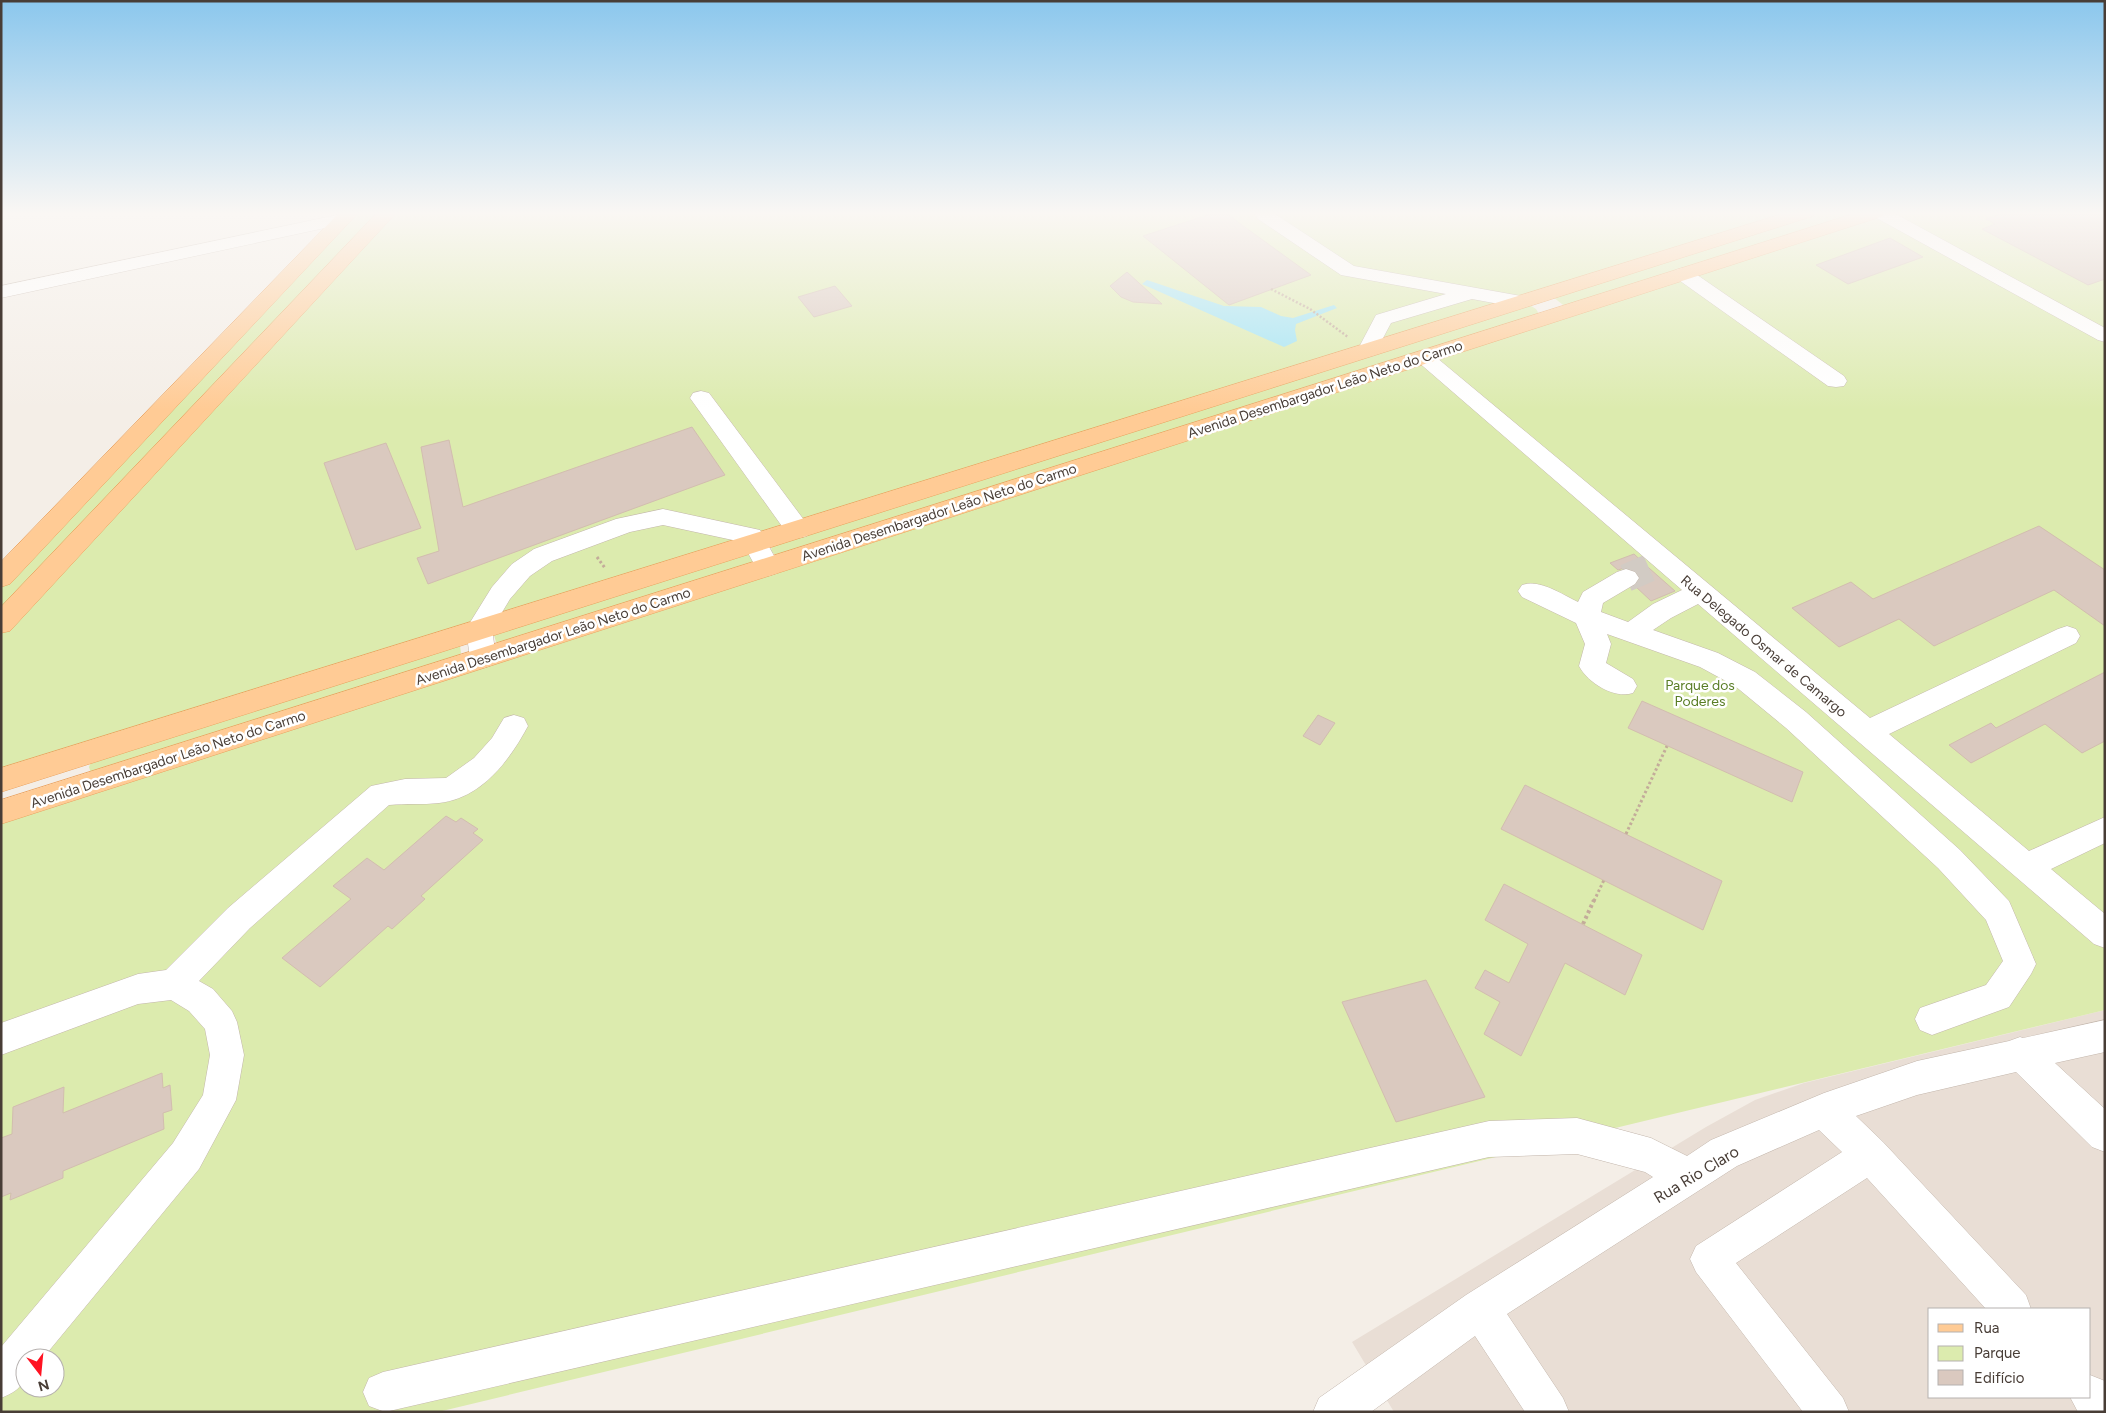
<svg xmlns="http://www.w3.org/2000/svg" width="2106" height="1413" font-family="Figtree,sans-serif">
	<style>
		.residential { fill: #e9ded5; fill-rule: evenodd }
		.green { fill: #dcebae; fill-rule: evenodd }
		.water { fill: #a0e4f4 }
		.building { fill: #dac9bf; stroke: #d2bdaf }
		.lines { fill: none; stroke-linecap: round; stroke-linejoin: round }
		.minor-tunnel { stroke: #d2cbc4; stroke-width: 28; stroke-dasharray: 28 14; stroke-linecap: butt }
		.minor-casing { stroke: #c3b6ac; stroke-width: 1 }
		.major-casing { stroke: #eaa360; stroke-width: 1 }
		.path-far2 { stroke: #c3ac9a; stroke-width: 2.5; stroke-dasharray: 2 2; stroke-linecap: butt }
		.path-far1 { stroke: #c3ac9a; stroke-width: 3; stroke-dasharray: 2.5 2.5; stroke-linecap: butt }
		.path { stroke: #c3ac9a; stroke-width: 4; stroke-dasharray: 3 3; stroke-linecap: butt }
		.minor { fill: #fff; fill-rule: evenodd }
		.major { fill: #ffcb95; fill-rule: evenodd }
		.labels { text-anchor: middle; stroke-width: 5; stroke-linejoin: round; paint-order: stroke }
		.street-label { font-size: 14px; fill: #483d36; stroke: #fff }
		.park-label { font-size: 14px; fill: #597d25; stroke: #fff }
		.near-street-label { font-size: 16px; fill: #483d36; stroke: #fff }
	</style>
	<rect width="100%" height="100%" fill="#f4eee7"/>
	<path class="residential" d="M 2105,1010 L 2105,1412 L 1394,1412 L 1352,1342 L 1706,1127 L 1755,1100 L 1804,1083 ZM 1930,1309 L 2090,1309 L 2090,1397 L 1930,1397 Z"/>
	<path class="green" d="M 354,212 L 380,212 L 1,611 L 1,584 Z
		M 388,212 L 1807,212 L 1,780 L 1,624 Z
		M 1825,212 L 1871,212 L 1567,308 L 1553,297 Z
		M 1877,212 L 2105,212 L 2105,1010 L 438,1412 L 1,1412 L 1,812 ZM 25,1358 L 55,1358 L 55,1388 L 25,1388 Z
		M 1528,304 L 1536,309 L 1539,314 L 779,557 L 771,552 L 772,543 Z
		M 746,549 L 759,562 L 504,644 L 496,642 L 494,635 Z
		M 460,646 L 461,653 L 456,660 L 92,776 L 89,767 L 93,757 Z"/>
	<path class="water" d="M 1147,280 L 1224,306 L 1261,307 L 1281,316 L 1293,318 L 1334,305 L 1337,308 L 1296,324 L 1295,330 L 1297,341 L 1284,347 L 1142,284 Z"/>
	<path class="building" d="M 1217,212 L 1224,212 L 1311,275 L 1229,305 L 1143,236 Z
		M 2007,212 L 2105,212 L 2105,279 L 2088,285 L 1982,229 L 1995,224 L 1986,219 Z
		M 1890,238 L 1923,257 L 1848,284 L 1816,265 Z
		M 1127,272 L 1162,304 L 1133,302 L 1121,297 L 1110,286 Z
		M 835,286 L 852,306 L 814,317 L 798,297 Z
		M 692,427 L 725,475 L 428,584 L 417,558 L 439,551 L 421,447 L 449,440 L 463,507 Z
		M 386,443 L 421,528 L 356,550 L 324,463 Z
		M 2039,526 L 2105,570 L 2105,626 L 2054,590 L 1934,646 L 1899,619 L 1839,647 L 1792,608 L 1851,582 L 1873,599 Z
		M 1634,554 L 1649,568 L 1675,591 L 1651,601 L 1635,586 L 1641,579 L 1637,571 L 1627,567 L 1618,570 L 1610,563 Z
		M 2105,672 L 2105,741 L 2082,753 L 2045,724 L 1971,763 L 1949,745 L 1991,723 L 1996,728 Z
		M 1642,701 L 1803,772 L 1792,802 L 1628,728 Z
		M 1318,715 L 1335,723 L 1320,745 L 1303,736 Z
		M 1525,785 L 1722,881 L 1703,930 L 1501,829 Z
		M 446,816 L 456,822 L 461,818 L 478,829 L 473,833 L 483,840 L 421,896 L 425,899 L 392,929 L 388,926 L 320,987 L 282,958 L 351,899 L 333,886 L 367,858 L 384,870 Z
		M 1504,884 L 1642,955 L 1625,995 L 1565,963 L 1521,1056 L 1484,1034 L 1500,1002 L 1475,988 L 1485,970 L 1509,983 L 1528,944 L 1485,920 Z
		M 1426,980 L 1485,1097 L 1396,1122 L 1342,1002 Z
		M 162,1073 L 163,1088 L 170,1085 L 172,1110 L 163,1113 L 164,1129 L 63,1171 L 63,1178 L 10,1200 L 11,1193 L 1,1197 L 1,1138 L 12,1134 L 13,1107 L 64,1087 L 63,1113 Z"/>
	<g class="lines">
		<path class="minor-tunnel" d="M 1626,578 L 1649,568"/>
		<defs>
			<path id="minor" d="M 1257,212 L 1272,212 L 1354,266 L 1521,296 L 1528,298 L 1531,302 L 1528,306 L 1521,308 L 1472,299 L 1391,323 L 1374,355 L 1367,357 L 1360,355 L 1357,351 L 1376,315 L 1446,294 L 1341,275 L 1258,219 L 1255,215 Z
				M 1870,212 L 1892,212 L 2105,328 L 2105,342 L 2098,340 L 1873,216 Z
				M 342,214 L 348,215 L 351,219 L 348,223 L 1,298 L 1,286 Z
				M 1683,268 L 1690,270 L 1844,376 L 1847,381 L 1844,386 L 1836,387 L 1828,386 L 1676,278 L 1673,274 L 1676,270 Z
				M 1424,351 L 1431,353 L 1870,718 L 2058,629 L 2067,626 L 2076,629 L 2080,636 L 2076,643 L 1889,734 L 2029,851 L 2105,817 L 2105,843 L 2051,869 L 2105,914 L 2105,948 L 2094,944 L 1698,604 L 1671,618 L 1653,630 L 1718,653 L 1755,672 L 1806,712 L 1960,850 L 2009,901 L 2036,964 L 2031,974 L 2009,1007 L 1932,1035 L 1920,1030 L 1915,1019 L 1920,1008 L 1986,985 L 2003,961 L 1986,920 L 1938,868 L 1786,728 L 1735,686 L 1700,667 L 1607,634 L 1611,644 L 1606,663 L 1633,679 L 1637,686 L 1633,693 C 1614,699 1588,683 1579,666 L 1585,644 L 1576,623 L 1522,597 L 1518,591 L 1522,585 C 1540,579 1561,594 1578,602 L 1583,592 L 1617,572 L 1626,569 L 1635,572 L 1639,578 L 1635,584 L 1603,603 L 1601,612 L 1628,622 L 1653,604 L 1682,590 L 1417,361 L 1414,357 L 1417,353 Z
				M 701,391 L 709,393 L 807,524 L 810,530 L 807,536 L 798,538 L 789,536 L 690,398 L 693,393 Z
				M 663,509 L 760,530 L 780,567 L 777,573 L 768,576 L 759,573 L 742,542 L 663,525 L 630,532 L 552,561 L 530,576 L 510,599 L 492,629 L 496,658 L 492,665 L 483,668 L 474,665 L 470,658 L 466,629 L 492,587 L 512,564 L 534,549 L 616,519 Z
				M 514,715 L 524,718 L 528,726 C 509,761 482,798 439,803 C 422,805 406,803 389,805 L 250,928 L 199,981 L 213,989 L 232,1011 L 237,1022 L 244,1055 L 236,1100 L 199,1169 L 43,1358 L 25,1358 C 25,1382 25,1388 1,1398 L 1,1347 L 173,1143 L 203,1095 L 210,1055 L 205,1029 L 189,1011 L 171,1000 L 138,1004 L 1,1055 L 1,1023 L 138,974 L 166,970 L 228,908 L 371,786 L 405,779 L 446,778 L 474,758 L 492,738 L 504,718 Z
				M 2105,1020 L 2105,1052 L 2055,1063 L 2105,1109 L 2105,1152 L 2092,1147 L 2016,1072 L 1917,1095 L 1856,1116 L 1883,1142 L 2026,1295 L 2031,1309 L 1986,1309 L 1867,1178 L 1736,1263 L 1843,1398 L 1849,1412 L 1803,1412 L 1696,1272 L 1690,1259 L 1696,1246 L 1842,1152 L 1819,1130 L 1737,1166 L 1507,1314 L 1563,1398 L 1569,1412 L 1525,1412 L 1475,1336 L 1371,1412 L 1313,1412 L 1319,1398 L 1466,1295 L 1653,1177 L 1645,1172 L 1577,1154 L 1489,1157 L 385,1412 L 369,1406 L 363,1392 L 369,1378 L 383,1372 L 1489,1121 L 1577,1118 L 1651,1138 L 1687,1156 L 1711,1140 L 1824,1093 L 1917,1061 L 2009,1041 L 2020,1037 L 2023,1038 Z
				M 2090,1375 L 2105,1381 L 2105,1412 L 2078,1412 L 2070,1397 L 2090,1397 Z"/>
			<path id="major" d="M 340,212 L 359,212 L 10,584 L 1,587 L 1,562 Z
				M 378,212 L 397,212 L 10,631 L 1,633 L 1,607 Z
				M 1788,212 L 1816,212 L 1813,216 L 1,792 L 1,768 Z
				M 1859,212 L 1886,212 L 1883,216 L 1,824 L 1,800 Z"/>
		</defs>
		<use href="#minor" class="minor-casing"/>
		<use href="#major" class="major-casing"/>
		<path class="path-far2" d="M 1271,289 L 1310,309 L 1348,337"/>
		<path class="path-far1" d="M 597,557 L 605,568
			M 1626,834 L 1667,746
			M 1594,901 L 1604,880"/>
		<path class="path" d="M 1583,924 L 1594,900"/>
		<use href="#minor" class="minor"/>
		<use href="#major" class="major"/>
	</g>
	<linearGradient id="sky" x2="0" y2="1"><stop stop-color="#8bc7ed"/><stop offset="0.52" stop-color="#faf7f4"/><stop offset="1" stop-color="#faf7f4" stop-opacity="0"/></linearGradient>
	<rect width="2106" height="410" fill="url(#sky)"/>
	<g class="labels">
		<g class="street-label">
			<text transform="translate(1325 389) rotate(-18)" y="5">Avenida Desembargador Leão Neto do Carmo</text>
			<text transform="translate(939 512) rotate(-18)" y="5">Avenida Desembargador Leão Neto do Carmo</text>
			<text transform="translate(553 636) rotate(-18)" y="5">Avenida Desembargador Leão Neto do Carmo</text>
			<text transform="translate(1764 646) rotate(40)" y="5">Rua Delegado Osmar de Camargo</text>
			<text transform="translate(168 759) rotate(-18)" y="5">Avenida Desembargador Leão Neto do Carmo</text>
		</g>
		<g class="park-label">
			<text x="1700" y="690">Parque dos<tspan x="1700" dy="16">Poderes</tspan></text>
		</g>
		<g class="near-street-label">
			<text transform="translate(1696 1174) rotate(-31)" y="6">Rua Rio Claro</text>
		</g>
	</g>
	<rect width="2106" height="1413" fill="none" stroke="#483d36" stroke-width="5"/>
	<rect x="1928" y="1308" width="162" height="90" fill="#ffffff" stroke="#b6b1af"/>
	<rect x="1938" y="1324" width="25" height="8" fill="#ffcb95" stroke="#b6b1af"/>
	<text x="1974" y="1333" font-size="15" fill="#483d36">Rua</text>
	<rect x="1938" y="1346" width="25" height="15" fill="#dcebae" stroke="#b6b1af"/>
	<text x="1974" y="1358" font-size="15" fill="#483d36">Parque</text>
	<rect x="1938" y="1370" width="25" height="15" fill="#dac9bf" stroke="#b6b1af"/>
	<text x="1974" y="1383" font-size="15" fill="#483d36">Edifício</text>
	<g transform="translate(40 1373) rotate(164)"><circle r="24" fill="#ffffff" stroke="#b6b1af"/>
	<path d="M0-4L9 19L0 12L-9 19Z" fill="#ff1322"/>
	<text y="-8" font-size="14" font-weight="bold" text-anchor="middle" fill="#483d36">N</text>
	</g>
</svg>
